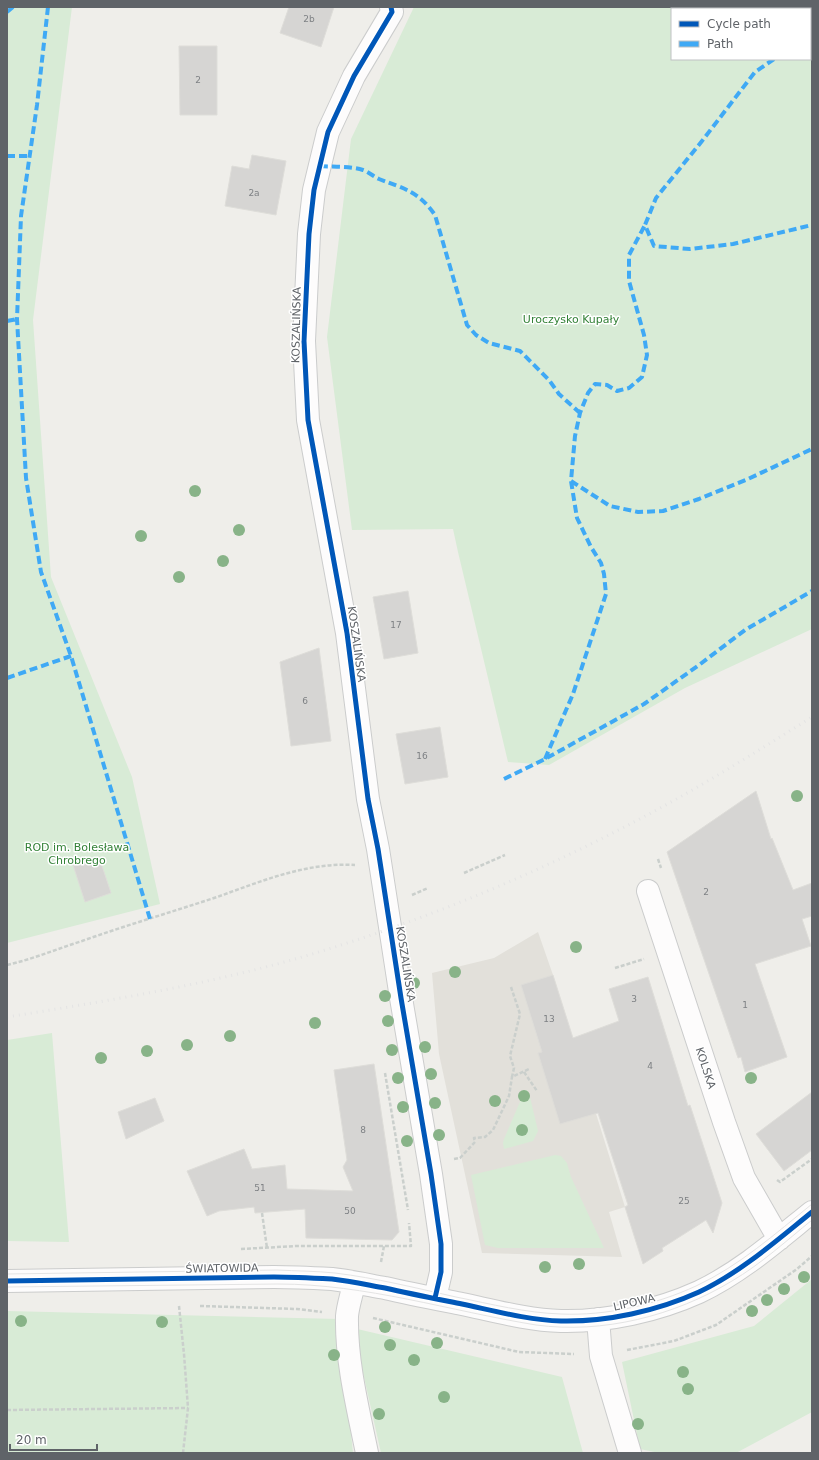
<svg xmlns="http://www.w3.org/2000/svg" width="819" height="1460" font-family="'DejaVu Sans',sans-serif">
	<style>
		.education { fill: #e2e0da }
		.green { fill: #d8ebd6; fill-rule: evenodd }
		.building { fill: #d6d5d3; stroke: #deddd9 }
		.lines { fill: none; stroke-linecap: round; stroke-linejoin: round }
		.minor-casing { stroke: #cbcccc; stroke-width: 24 }
		.path { stroke: #cacfcc; stroke-width: 2.5; stroke-dasharray: 4 2; stroke-linecap: butt }
		.minor { stroke: #fdfcfc; stroke-width: 22 }
		.tram { stroke: #e4e4e4; stroke-width: 1 }
		.rail { stroke: #e4e4e4; stroke-width: 3; stroke-dasharray: 1 5; stroke-linecap: butt }
		.quiet { stroke: #3fa9f5; stroke-width: 4; stroke-dasharray: 8 4; stroke-linecap: butt }
		.cycleway-casing { stroke: #fff; stroke-width: 8 }
		.cycleway { stroke: #0057b8; stroke-width: 5 }
		.tree { fill: #88b388 }
		.labels { text-anchor: middle; stroke-width: 3; stroke-linejoin: round; paint-order: stroke }
		.number-label { font-size: 9px; fill: #7e8184 }
		.park-label { font-size: 11px; fill: #348238; stroke: #fff }
		.street-label { font-size: 11px; fill: #5f6368; stroke: #fff }
	</style>
	<rect width="100%" height="100%" fill="#efeeea"/>
	<path class="education" d="M 538,932 L 553,975 L 625,1207 L 609,1212 L 622,1257 L 482,1253 L 439,1054 L 432,973 L 494,958 Z"/>
	<path class="green" d="M 7,7 L 72,7 L 33,320 L 51,577 L 132,777 L 160,904 L 7,943 Z
		M 414,7 L 812,7 L 812,629 L 685,688 L 549,765 L 508,762 L 458,552 L 453,529 L 352,530 L 327,337 L 351,139 ZM 672,9 L 810,9 L 810,59 L 672,59 Z
		M 52,1033 L 69,1242 L 7,1241 L 7,1040 Z
		M 525,1090 L 527,1090 L 529,1093 L 538,1131 L 533,1141 L 504,1149 L 503,1143 L 504,1139 Z
		M 555,1155 L 561,1156 L 567,1163 L 571,1177 L 604,1248 L 498,1248 L 485,1245 L 471,1175 Z
		M 812,1279 L 812,1412 L 736,1453 L 659,1453 L 640,1449 L 622,1362 L 754,1326 Z
		M 7,1311 L 339,1319 L 353,1453 L 7,1453 Z
		M 353,1328 L 562,1377 L 583,1453 L 381,1453 Z"/>
	<path class="building" d="M 289,7 L 334,7 L 321,47 L 280,33 Z
		M 179,46 L 217,46 L 217,115 L 180,115 Z
		M 252,155 L 286,161 L 276,215 L 225,206 L 232,166 L 249,169 Z
		M 408,591 L 418,653 L 384,659 L 373,597 Z
		M 319,648 L 331,741 L 291,746 L 280,662 Z
		M 440,727 L 448,777 L 405,784 L 396,734 Z
		M 756,791 L 771,839 L 772,838 L 793,890 L 812,883 L 812,916 L 802,919 L 811,946 L 755,964 L 787,1057 L 745,1072 L 741,1057 L 738,1058 L 667,852 Z
		M 99,857 L 111,893 L 85,902 L 73,865 Z
		M 553,975 L 573,1038 L 619,1021 L 609,989 L 648,977 L 688,1106 L 690,1105 L 722,1203 L 713,1233 L 706,1220 L 662,1248 L 663,1251 L 643,1264 L 625,1207 L 628,1205 L 598,1113 L 560,1124 L 538,1053 L 542,1052 L 521,985 Z
		M 374,1064 L 399,1232 L 392,1240 L 306,1238 L 305,1209 L 255,1213 L 254,1207 L 219,1211 L 207,1216 L 187,1171 L 244,1149 L 252,1169 L 285,1165 L 287,1189 L 353,1191 L 343,1167 L 347,1160 L 334,1070 Z
		M 812,1092 L 812,1150 L 784,1171 L 756,1134 Z
		M 155,1098 L 164,1121 L 126,1139 L 118,1112 Z"/>
	<g class="lines">
		<defs>
			<path id="minor" d="M 391,7 L 392,12 L 354,76 L 328,132 L 314,190 L 309,234 L 304,341 L 308,420 L 347,633 L 368,799 L 378,849 L 401,998 L 431,1174 L 441,1244 L 441,1272 L 435,1298
				M 648,891 L 724,1122 L 744,1178 L 779,1239
				M 7,1281 L 274,1277 C 293,1277 313,1278 332,1279 C 350,1281 368,1285 385,1288 C 411,1294 437,1299 462,1304 C 495,1311 528,1320 561,1321 C 607,1322 657,1311 699,1292 C 741,1272 776,1241 812,1212
				M 354,1283 C 352,1294 348,1305 347,1316 C 346,1361 358,1409 367,1453
				M 598,1319 L 601,1356 L 630,1453"/>
		</defs>
		<use href="#minor" class="minor-casing"/>
		<path class="path" d="M 658,859 L 661,868
			M 464,873 L 505,855
			M 412,895 L 428,888
			M 7,965 C 33,959 57,949 82,941 C 127,925 172,912 217,897 C 262,881 307,862 355,865
			M 615,968 L 644,959
			M 511,987 L 520,1014 L 510,1056 L 514,1068 L 512,1077 L 529,1069
			M 524,1072 L 537,1091
			M 385,1073 L 408,1210
			M 454,1159 L 460,1158 L 475,1142 L 474,1138 L 485,1137 L 493,1130 L 509,1096 L 512,1077
			M 777,1180 L 780,1182 L 812,1159
			M 262,1213 L 267,1248
			M 241,1249 L 297,1246 L 411,1246 L 409,1223
			M 381,1262 L 384,1246
			M 179,1306 L 184,1354 L 188,1408 L 183,1453
			M 200,1306 L 297,1309 L 322,1312
			M 373,1318 L 519,1352 L 574,1354
			M 627,1350 L 674,1341 L 716,1325 L 797,1269 L 812,1256
			M 7,1410 L 188,1408"/>
		<use href="#minor" class="minor"/>
		<path class="tram" d="M 7,1274 L 277,1270 C 296,1271 316,1271 335,1273 C 376,1278 416,1288 456,1297 C 491,1304 526,1313 561,1314 C 606,1316 655,1305 696,1286 C 739,1266 775,1234 812,1204
			M 7,1287 L 278,1284 C 366,1284 450,1311 536,1325 C 603,1334 674,1316 732,1281 C 761,1264 786,1241 812,1220"/>
		<path class="rail" d="M 7,1017 C 113,1000 219,983 322,951 C 429,918 533,875 632,823 C 694,791 753,754 812,717"/>
		<path class="quiet" d="M 48,7 L 37,105 L 21,216 L 17,319 L 26,478 L 41,572 L 71,656 L 150,919
			M 7,12 L 13,7
			M 810,35 L 812,34
			M 774,59 L 755,72 L 702,141 L 656,198 L 645,225 L 654,246 L 690,249 L 733,244 L 812,225
			M 7,156 L 30,156
			M 320,166 C 334,167 350,166 363,170 C 369,172 374,177 379,179 C 405,189 418,191 435,215 L 467,325 L 476,335 L 489,343 L 520,351 L 549,380 L 559,394 L 580,413
			M 7,321 L 17,319
			M 571,481 L 610,506 L 638,512 L 663,511 L 699,499 L 748,479 L 812,449
			M 7,678 L 71,656
			M 545,759 L 573,694 L 606,594 L 604,574 L 601,563 L 591,547 L 577,518 L 571,481 L 575,436 L 580,413 L 588,393 L 595,384 L 607,385 L 617,391 L 629,388 L 642,377 L 647,355 L 644,335 L 629,281 L 629,255 L 645,225
			M 504,779 L 545,759 L 644,704 L 699,665 L 745,630 L 812,591"/>
		<defs>
			<path id="cycleway" d="M 391,7 L 392,12 L 354,76 L 328,132 L 314,190 L 309,234 L 304,341 L 308,420 L 347,633 L 368,799 L 378,849 L 401,998 L 431,1174 L 441,1244 L 441,1272 L 435,1298
				M 7,1281 L 274,1277 C 293,1277 313,1278 332,1279 C 350,1281 368,1285 385,1288 C 411,1294 437,1299 462,1304 C 495,1311 528,1320 561,1321 C 607,1322 657,1311 699,1292 C 741,1272 776,1241 812,1212"/>
		</defs>
		<use href="#cycleway" class="cycleway-casing"/>
		<use href="#cycleway" class="cycleway"/>
	</g>
	<g class="tree">
		<circle cx="195" cy="491" r="6"/>
		<circle cx="239" cy="530" r="6"/>
		<circle cx="141" cy="536" r="6"/>
		<circle cx="223" cy="561" r="6"/>
		<circle cx="179" cy="577" r="6"/>
		<circle cx="797" cy="796" r="6"/>
		<circle cx="576" cy="947" r="6"/>
		<circle cx="455" cy="972" r="6"/>
		<circle cx="414" cy="983" r="6"/>
		<circle cx="385" cy="996" r="6"/>
		<circle cx="388" cy="1021" r="6"/>
		<circle cx="315" cy="1023" r="6"/>
		<circle cx="230" cy="1036" r="6"/>
		<circle cx="187" cy="1045" r="6"/>
		<circle cx="425" cy="1047" r="6"/>
		<circle cx="392" cy="1050" r="6"/>
		<circle cx="147" cy="1051" r="6"/>
		<circle cx="101" cy="1058" r="6"/>
		<circle cx="431" cy="1074" r="6"/>
		<circle cx="398" cy="1078" r="6"/>
		<circle cx="751" cy="1078" r="6"/>
		<circle cx="524" cy="1096" r="6"/>
		<circle cx="495" cy="1101" r="6"/>
		<circle cx="435" cy="1103" r="6"/>
		<circle cx="403" cy="1107" r="6"/>
		<circle cx="522" cy="1130" r="6"/>
		<circle cx="439" cy="1135" r="6"/>
		<circle cx="407" cy="1141" r="6"/>
		<circle cx="579" cy="1264" r="6"/>
		<circle cx="545" cy="1267" r="6"/>
		<circle cx="804" cy="1277" r="6"/>
		<circle cx="784" cy="1289" r="6"/>
		<circle cx="767" cy="1300" r="6"/>
		<circle cx="752" cy="1311" r="6"/>
		<circle cx="21" cy="1321" r="6"/>
		<circle cx="162" cy="1322" r="6"/>
		<circle cx="385" cy="1327" r="6"/>
		<circle cx="437" cy="1343" r="6"/>
		<circle cx="390" cy="1345" r="6"/>
		<circle cx="334" cy="1355" r="6"/>
		<circle cx="414" cy="1360" r="6"/>
		<circle cx="683" cy="1372" r="6"/>
		<circle cx="688" cy="1389" r="6"/>
		<circle cx="444" cy="1397" r="6"/>
		<circle cx="379" cy="1414" r="6"/>
		<circle cx="638" cy="1424" r="6"/>
	</g>
	<g class="labels">
		<g class="number-label">
			<text x="309" y="22">2b</text>
			<text x="198" y="83">2</text>
			<text x="254" y="196">2a</text>
			<text x="396" y="628">17</text>
			<text x="305" y="704">6</text>
			<text x="422" y="759">16</text>
			<text x="706" y="895">2</text>
			<text x="634" y="1002">3</text>
			<text x="745" y="1008">1</text>
			<text x="549" y="1022">13</text>
			<text x="650" y="1069">4</text>
			<text x="363" y="1133">8</text>
			<text x="260" y="1191">51</text>
			<text x="684" y="1204">25</text>
			<text x="350" y="1214">50</text>
		</g>
		<g class="park-label">
			<text x="571" y="323">Uroczysko Kupały</text>
			<text x="77" y="851">ROD im. Bolesława<tspan x="77" dy="13">Chrobrego</tspan></text>
		</g>
		<g class="street-label">
			<text transform="translate(296 325) rotate(-89)" y="4">KOSZALIŃSKA</text>
			<text transform="translate(357 644) rotate(82)" y="4">KOSZALIŃSKA</text>
			<text transform="translate(406 964) rotate(81)" y="4">KOSZALIŃSKA</text>
			<text transform="translate(706 1068) rotate(72)" y="4">KOLSKA</text>
			<text transform="translate(222 1268) rotate(-1)" y="4">ŚWIATOWIDA</text>
			<text transform="translate(634 1302) rotate(-13)" y="4">LIPOWA</text>
		</g>
	</g>
	<rect width="819" height="1460" fill="none" stroke="#5f6368" stroke-width="16"/>
	<rect x="671" y="8" width="140" height="52" fill="#ffffff" stroke="#bfc1c3"/>
	<rect x="679" y="21" width="20" height="6" fill="#0057b8" stroke="#bfc1c3"/>
	<text x="707" y="28" font-size="12" fill="#5f6368">Cycle path</text>
	<rect x="679" y="41" width="20" height="6" fill="#3fa9f5" stroke="#bfc1c3"/>
	<text x="707" y="48" font-size="12" fill="#5f6368">Path</text>
	<path d="M10 1444v6h87v-6" fill="none" stroke="#5f6368" stroke-width="2"/>
	<text x="16" y="1444" font-size="12" fill="#5f6368" stroke="#ffffff" stroke-width="3" paint-order="stroke">20 m</text>
</svg>
